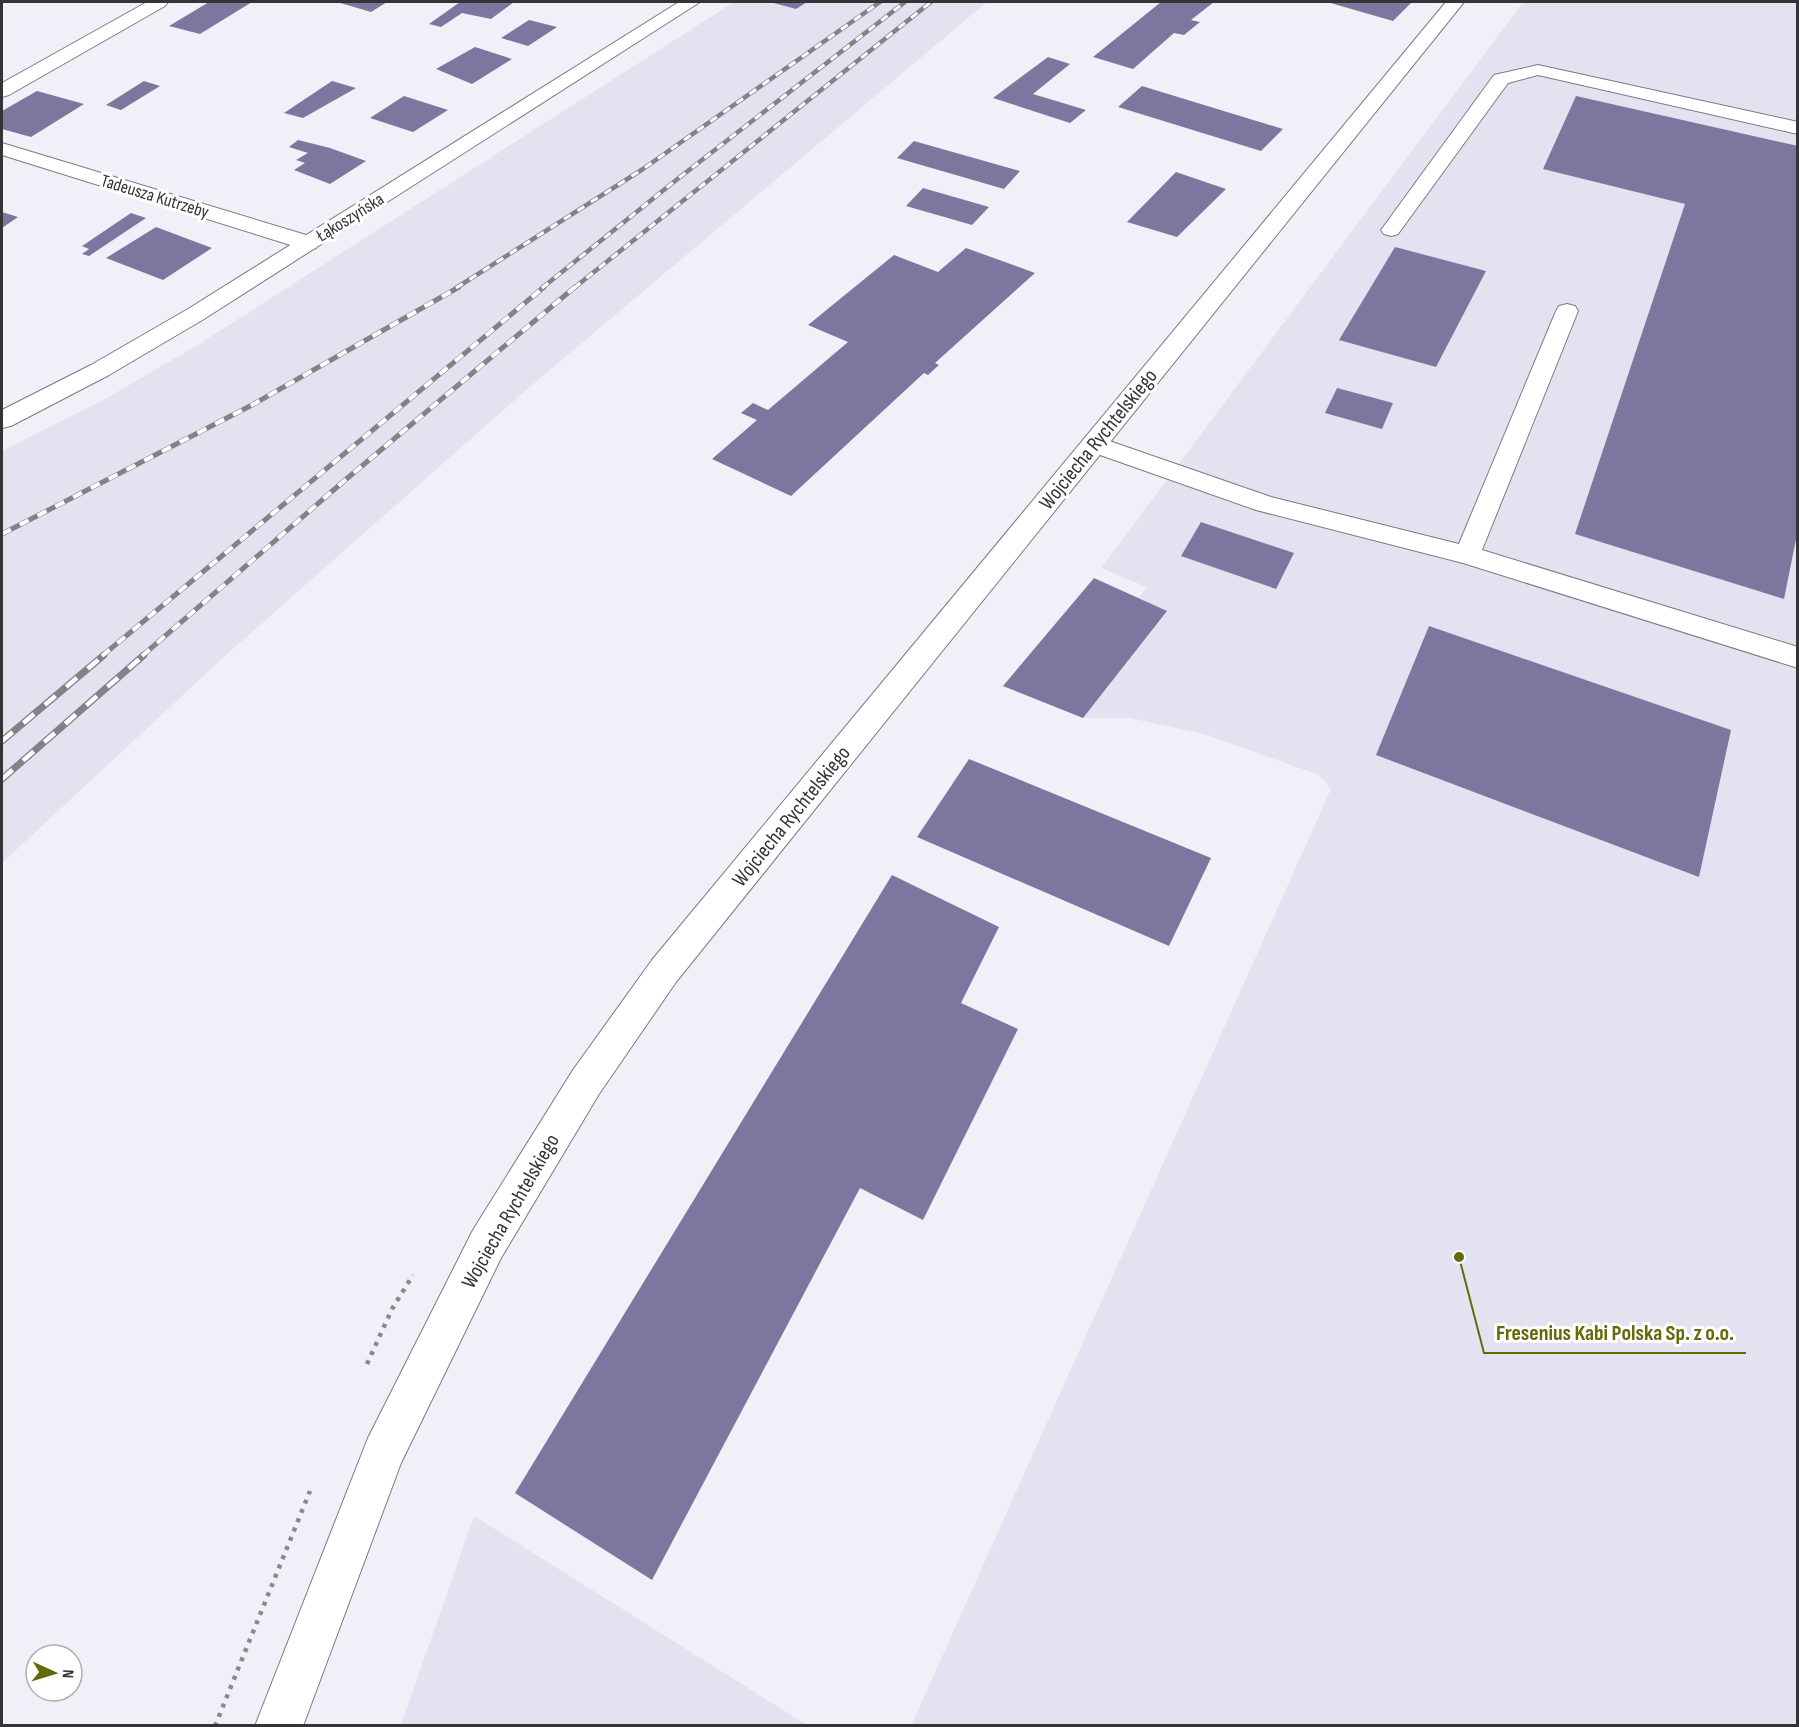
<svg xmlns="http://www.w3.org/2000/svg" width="1799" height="1727" font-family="'Sofia Sans Condensed',sans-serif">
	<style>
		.built { fill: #e3e2f1 }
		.building { fill: #7d779f }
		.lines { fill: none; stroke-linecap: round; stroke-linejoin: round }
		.service-casing { stroke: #7b7a81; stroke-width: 2 }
		.minor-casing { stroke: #7b7a81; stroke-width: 2 }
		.tertiary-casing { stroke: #7b7a81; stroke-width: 2 }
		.path { stroke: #89888d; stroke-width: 4.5; stroke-dasharray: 4 6; stroke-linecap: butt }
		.service { fill: #fff; fill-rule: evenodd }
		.minor { fill: #fff; fill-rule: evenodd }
		.tertiary { fill: #fff; fill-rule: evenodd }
		.rail-far2-casing { stroke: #838287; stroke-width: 4.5 }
		.rail-far1-casing { stroke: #838287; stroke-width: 5 }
		.rail-casing { stroke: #838287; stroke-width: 7 }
		.rail-far2 { stroke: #fff; stroke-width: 3; stroke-dasharray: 8; stroke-linecap: butt }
		.rail-far1 { stroke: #fff; stroke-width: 4; stroke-dasharray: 10; stroke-linecap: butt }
		.rail { stroke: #fff; stroke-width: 4.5; stroke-dasharray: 14; stroke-linecap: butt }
		.labels { text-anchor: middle; stroke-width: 6; stroke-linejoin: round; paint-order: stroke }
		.far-street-label { font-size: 18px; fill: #343336; stroke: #fff }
		.street-label { font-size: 21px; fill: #343336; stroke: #fff }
		.leader { fill: none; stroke: #666908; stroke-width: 2 }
		.callout-dot { fill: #666908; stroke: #fff; stroke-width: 2 }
		.callout-label { font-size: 22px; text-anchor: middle; font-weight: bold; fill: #666908; stroke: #fff; stroke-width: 6; stroke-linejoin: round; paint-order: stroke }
	</style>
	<rect width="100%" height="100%" fill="#f1f0f8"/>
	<path class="built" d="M 734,2 L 987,2 L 526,390 L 225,656 L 2,863 L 2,451 L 105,399 L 196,346 Z
		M 1523,2 L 1797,3 L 1797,1725 L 911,1726 L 1331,789 L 1319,775 L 1204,734 L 1129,718 L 1083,718 L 1166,611 L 1139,598 L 1147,587 L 1101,568 Z
		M 474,1516 L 807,1725 L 401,1725 Z"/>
	<path class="building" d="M 209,2 L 252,2 L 200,34 L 169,26 Z
		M 337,2 L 387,2 L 371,12 Z
		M 460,2 L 514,2 L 491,19 L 462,13 L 441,27 L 429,24 Z
		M 770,2 L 807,2 L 796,9 Z
		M 1161,2 L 1214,2 L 1191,20 L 1200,22 L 1184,35 L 1174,33 L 1133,69 L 1093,57 Z
		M 1327,2 L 1407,2 L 1411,3 L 1393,21 Z
		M 529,20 L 557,27 L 528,46 L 501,38 Z
		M 475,47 L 512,59 L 472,84 L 436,69 Z
		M 1048,57 L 1070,64 L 1033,94 L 1086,110 L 1070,123 L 993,98 Z
		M 144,81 L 160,86 L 121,110 L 106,105 Z
		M 332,81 L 356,88 L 303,118 L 284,113 Z
		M 1142,86 L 1283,129 L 1261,151 L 1118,107 Z
		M 37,91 L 84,104 L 31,137 L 2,129 L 2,111 Z
		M 404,96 L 448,110 L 413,132 L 370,118 Z
		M 1576,96 L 1798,146 L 1798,529 L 1784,599 L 1575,534 L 1685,204 L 1543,169 Z
		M 298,140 L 330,148 L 366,161 L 330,184 L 294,170 L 305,163 L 296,160 L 308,153 L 289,147 Z
		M 914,141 L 1020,171 L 1004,189 L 897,158 Z
		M 1176,172 L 1226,189 L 1177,237 L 1127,222 Z
		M 923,188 L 989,207 L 972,225 L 906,206 Z
		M 2,212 L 18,217 L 2,228 Z
		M 131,213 L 146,218 L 89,256 L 82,254 L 89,249 L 82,246 Z
		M 156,227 L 212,248 L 163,280 L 106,258 Z
		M 1395,247 L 1486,271 L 1436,367 L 1339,340 Z
		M 966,248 L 1035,273 L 935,363 L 939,365 L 928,375 L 924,373 L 791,496 L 712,459 L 757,420 L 741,413 L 753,403 L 768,410 L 848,342 L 808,325 L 894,255 L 938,272 Z
		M 1337,388 L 1393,403 L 1382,429 L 1325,413 Z
		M 1201,522 L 1294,553 L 1276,589 L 1181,556 Z
		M 1094,578 L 1167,611 L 1083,718 L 1003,686 Z
		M 1429,626 L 1731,730 L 1699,877 L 1376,755 Z
		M 969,759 L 1211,858 L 1169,946 L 917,837 Z
		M 892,875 L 999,927 L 961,1003 L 1018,1029 L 923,1220 L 860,1188 L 652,1580 L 515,1493 Z"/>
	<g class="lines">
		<defs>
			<path id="service" d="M 1538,65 L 1798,122 L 1798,134 L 1538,75 L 1508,83 L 1398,234 L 1391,236 L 1384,234 L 1381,230 L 1384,226 L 1494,75 Z
				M 1567,304 L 1575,306 L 1578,311 L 1482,550 L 1798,647 L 1798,668 L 1463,563 L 1256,510 L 1086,450 L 1083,444 L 1086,438 L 1095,436 L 1271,497 L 1459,544 L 1556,311 L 1559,306 Z"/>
			<path id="minor" d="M 147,2 L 168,2 L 165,6 L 9,95 L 2,97 L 2,83 Z
				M 1446,2 L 1464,2 L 676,982 L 599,1094 L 501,1258 L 401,1463 L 303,1726 L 255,1726 L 368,1438 L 473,1230 L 573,1070 L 652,960 Z
				M 2,143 L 316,238 L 319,243 L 316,248 L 308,250 L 300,248 L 2,155 Z"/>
			<path id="tertiary" d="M 679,2 L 700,2 L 204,319 L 109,375 L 11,426 L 2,428 L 2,410 L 91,365 L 188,309 Z"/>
		</defs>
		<use href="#service" class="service-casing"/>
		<use href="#minor" class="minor-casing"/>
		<use href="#tertiary" class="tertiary-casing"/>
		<path class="path" d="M 367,1364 L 392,1309 L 413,1275
			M 215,1726 L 310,1491"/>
		<use href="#service" class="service"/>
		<use href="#minor" class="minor"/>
		<use href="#tertiary" class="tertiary"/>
		<defs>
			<path id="rail-far2" d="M 456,288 L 643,169 L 880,2
				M 542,288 L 675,181 L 905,2
				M 574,288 L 931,2"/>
			<path id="rail-far1" d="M 2,534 L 252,405 L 459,287
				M 102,656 L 544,287
				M 142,656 L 344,481 L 575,287"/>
			<path id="rail" d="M 2,741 L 104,655
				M 2,779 L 144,655"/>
		</defs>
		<use href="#rail-far2" class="rail-far2-casing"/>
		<use href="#rail-far1" class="rail-far1-casing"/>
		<use href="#rail" class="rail-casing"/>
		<use href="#rail-far2" class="rail-far2"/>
		<use href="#rail-far1" class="rail-far1"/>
		<use href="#rail" class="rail"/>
	</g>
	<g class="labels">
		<g class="far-street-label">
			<text transform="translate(155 196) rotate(17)" y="6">Tadeusza Kutrzeby</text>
			<text transform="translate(350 217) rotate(-32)" y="6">Łąkoszyńska</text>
		</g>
		<g class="street-label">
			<text transform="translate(1098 439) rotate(-51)" y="7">Wojciecha Rychtelskiego</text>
			<text transform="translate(791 816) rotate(-51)" y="7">Wojciecha Rychtelskiego</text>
			<text transform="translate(510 1211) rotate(-60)" y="7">Wojciecha Rychtelskiego</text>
		</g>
	</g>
	<path class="leader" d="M1459 1257L1484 1353H1746"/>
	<circle class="callout-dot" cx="1459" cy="1257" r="6"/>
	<g class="callout-label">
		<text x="1615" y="1340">Fresenius Kabi Polska Sp. z o.o.</text>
	</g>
	<rect width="1799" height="1727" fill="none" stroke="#343336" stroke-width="6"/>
	<g transform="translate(54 1673) rotate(94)"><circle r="28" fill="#ffffff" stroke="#aeadaf" stroke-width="1.5"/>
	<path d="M0-4.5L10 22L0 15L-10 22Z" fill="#666908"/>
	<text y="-9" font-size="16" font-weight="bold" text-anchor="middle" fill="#343336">N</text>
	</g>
</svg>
